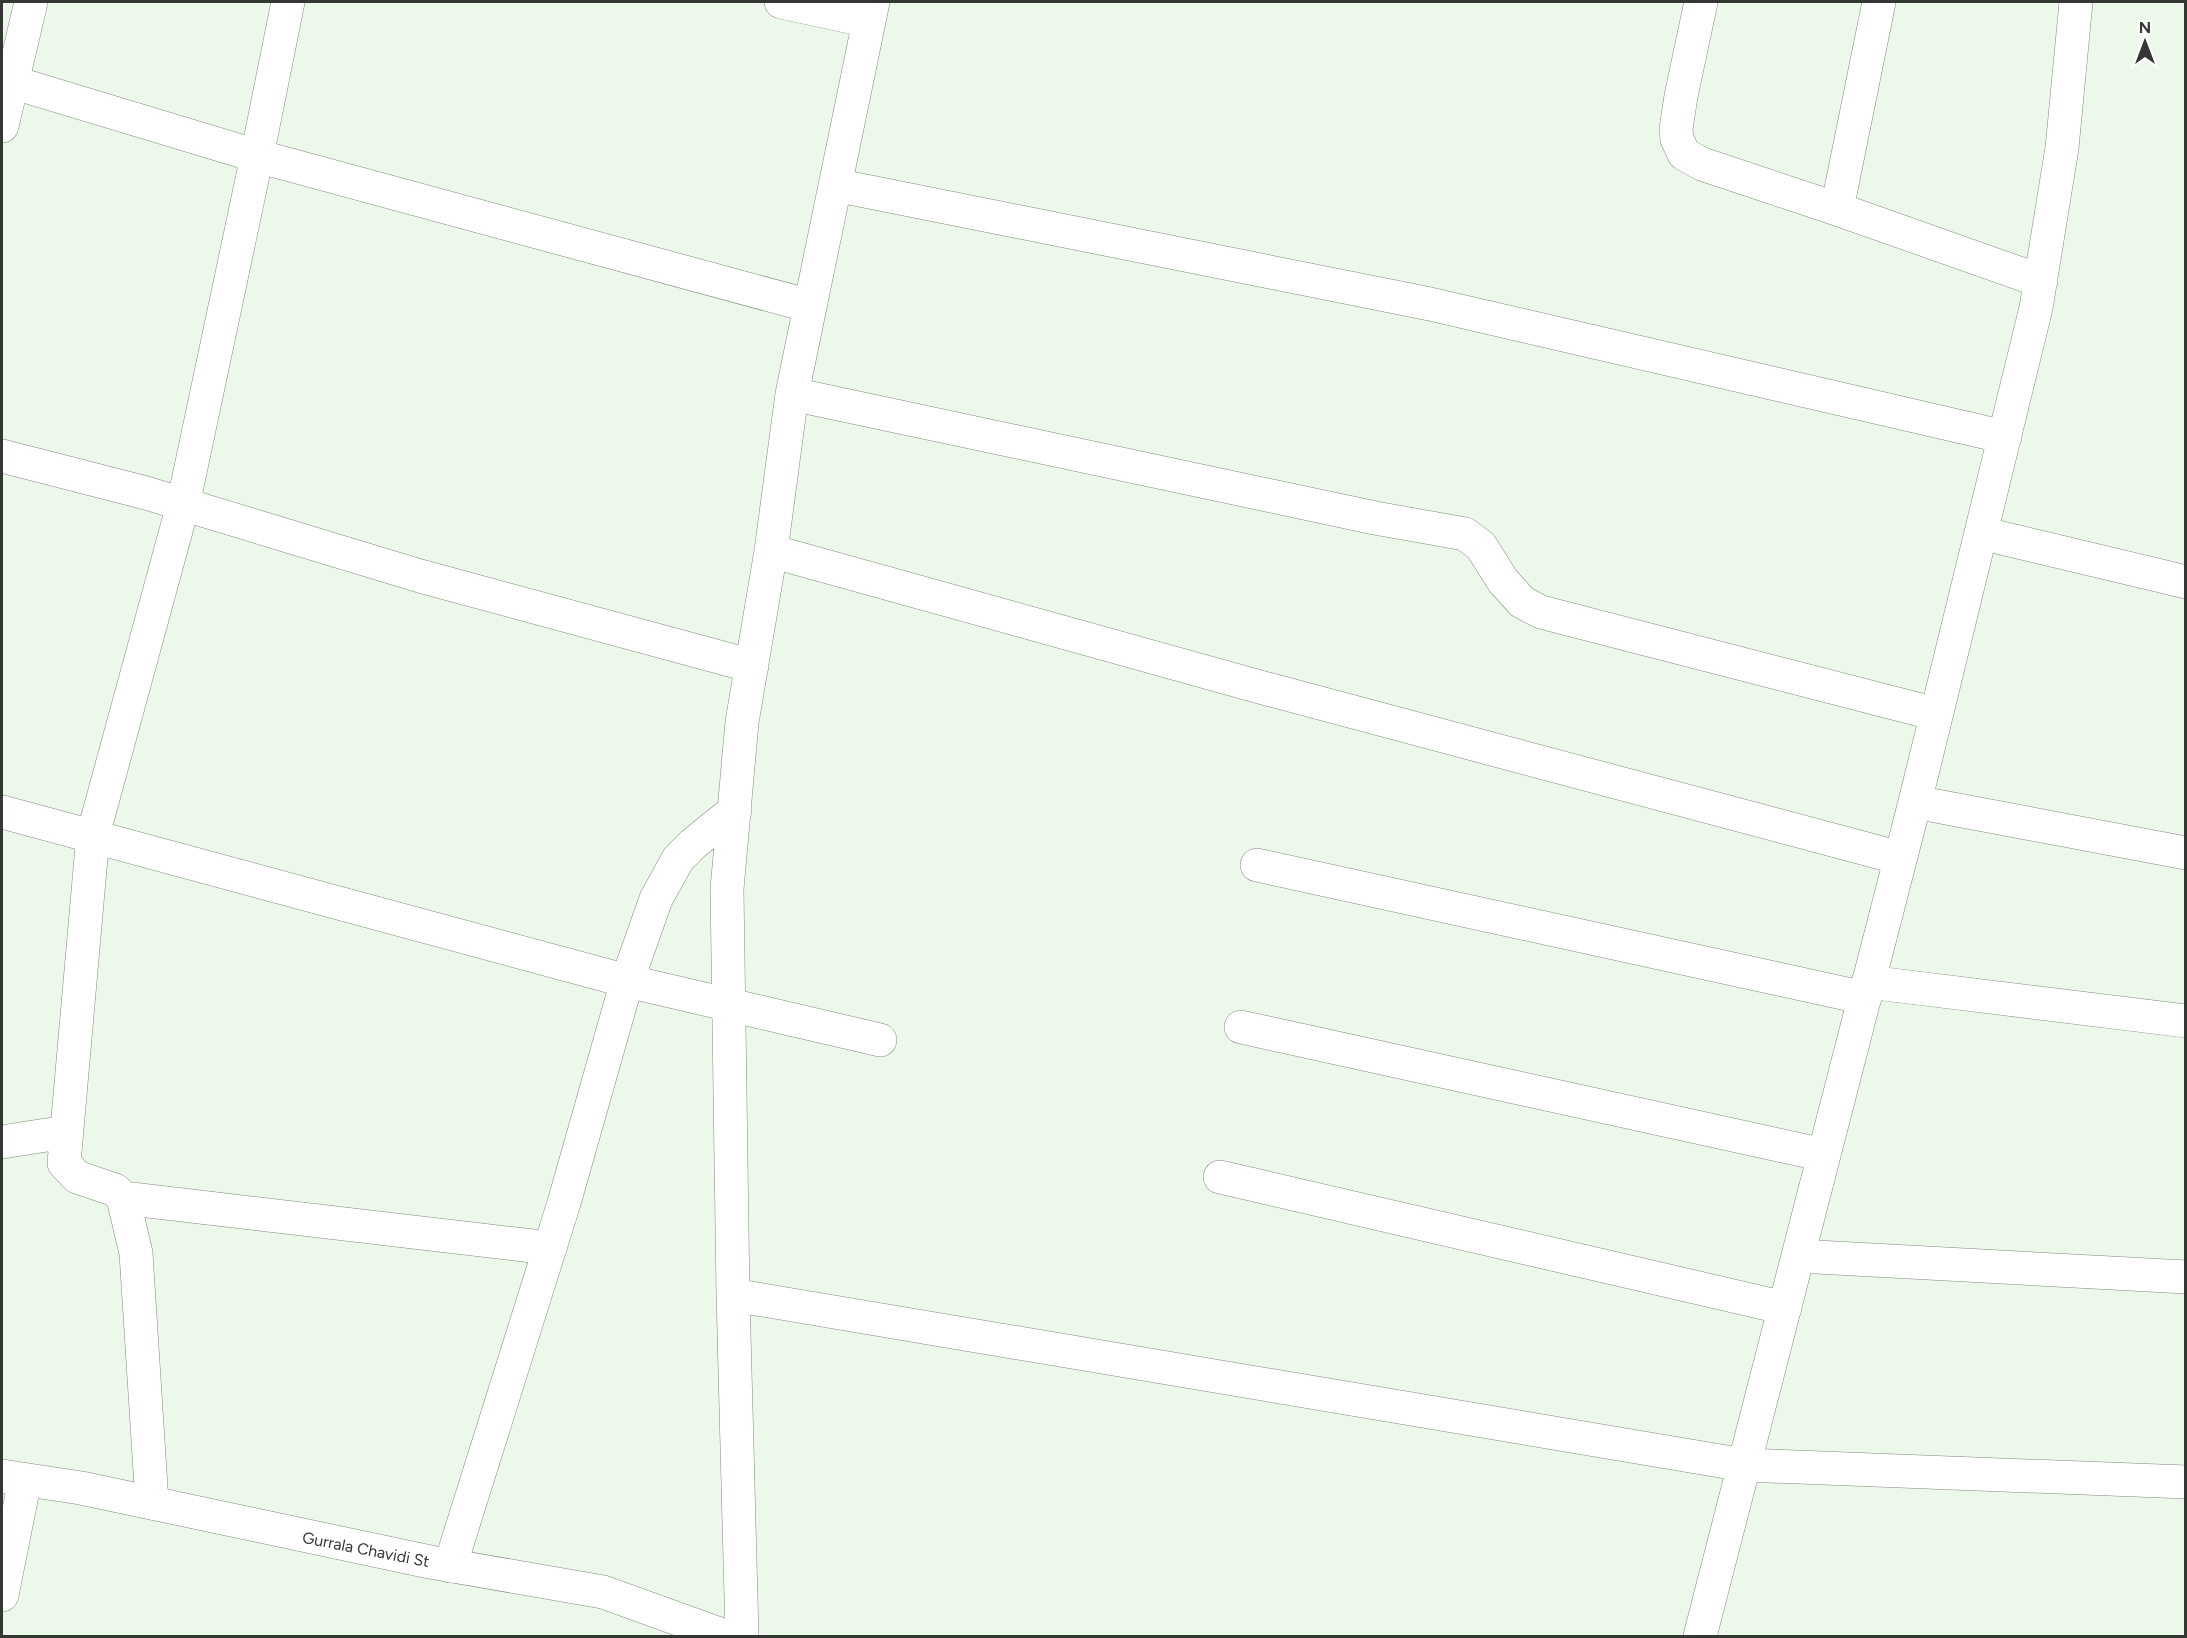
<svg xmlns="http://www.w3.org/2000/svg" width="2187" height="1638" font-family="Figtree,sans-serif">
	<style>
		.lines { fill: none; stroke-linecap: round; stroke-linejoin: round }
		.street-casing { stroke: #808b7e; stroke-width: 34 }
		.secondary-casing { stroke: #808b7e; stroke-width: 34 }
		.street { stroke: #fff; stroke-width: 33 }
		.secondary { stroke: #fff; stroke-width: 33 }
		.labels { text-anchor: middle; stroke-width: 4.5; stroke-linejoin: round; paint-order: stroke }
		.street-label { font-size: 16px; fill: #333832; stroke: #fff }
	</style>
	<rect width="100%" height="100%" fill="#ecf8e9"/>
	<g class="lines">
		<defs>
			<path id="street" d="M 781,2 L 869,21
				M 1701,2 L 1681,96 L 1676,129 L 1677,139 L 1684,154 L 1702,164 L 1837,209 L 2041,281
				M 2,79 L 257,156 L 810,306
				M 2,126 L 31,2
				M 835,185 L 1430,304 L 2005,437
				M 1837,209 L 1879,2
				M 792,394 L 1375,518 L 1465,534 L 1481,546 L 1503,581 L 1522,602 L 1541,612 L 1936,714
				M 2,456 L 146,493 L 420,576 L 752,666
				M 1981,533 L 2186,582
				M 771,551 L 1271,690 L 1900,858
				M 1915,802 L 2186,853
				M 2,812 L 627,981 L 880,1040
				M 1257,865 L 1865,998
				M 1868,982 L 2186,1021
				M 1241,1027 L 1824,1155
				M 2,1142 L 66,1132
				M 1220,1177 L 1785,1308
				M 123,1198 L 550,1248
				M 1798,1256 L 2186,1277
				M 733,1295 L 1744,1465 L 2186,1482
				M 152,1503 L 136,1253 L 123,1198 L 115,1190 L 77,1177 L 64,1163 L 93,835 L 183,505 L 257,156 L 288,2
				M 450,1566 L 564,1203 L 627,981 L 656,899 L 678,859 L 693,844 L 735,810
				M 2,1595 L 25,1480
				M 742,1636 L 733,1295 L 727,889 L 742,722 L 771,551 L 792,394 L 873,2
				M 1700,1636 L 1915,802 L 2036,308 L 2062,148 L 2076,2"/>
			<path id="secondary" d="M 2,1476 L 81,1488 L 430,1562 L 603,1592 L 725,1636"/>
		</defs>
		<use href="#street" class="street-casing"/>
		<use href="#secondary" class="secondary-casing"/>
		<use href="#street" class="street"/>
		<use href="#secondary" class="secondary"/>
	</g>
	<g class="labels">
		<g class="street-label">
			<text transform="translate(366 1549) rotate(11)" y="6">Gurrala Chavidi St</text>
		</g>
	</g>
	<rect width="2187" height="1638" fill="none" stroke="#333832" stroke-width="6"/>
	<g transform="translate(2145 42)" stroke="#ffffff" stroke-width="4.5" paint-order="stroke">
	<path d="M0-4.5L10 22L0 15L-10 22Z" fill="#333832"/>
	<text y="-9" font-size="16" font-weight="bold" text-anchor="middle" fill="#333832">N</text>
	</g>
</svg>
